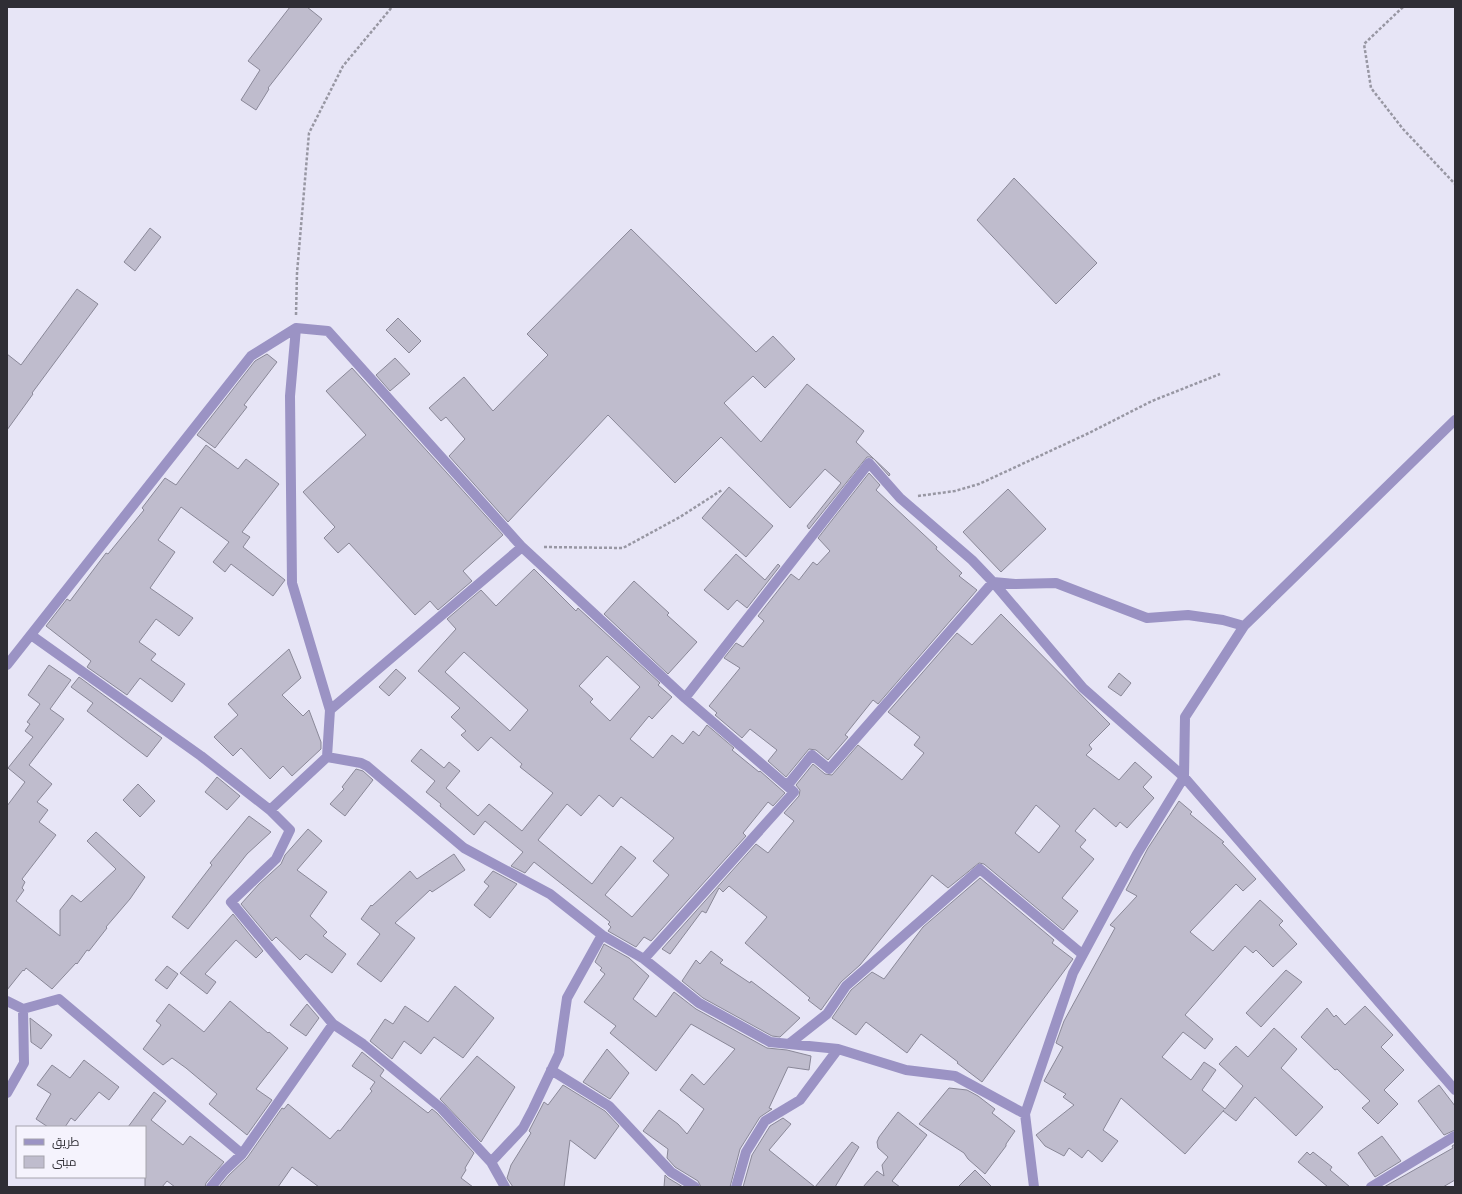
<svg xmlns="http://www.w3.org/2000/svg" width="1462" height="1194" font-family="'Sofia Sans Condensed',Cairo,sans-serif">
	<style>
		.building { fill: #bfbccd; stroke: #8a8898; fill-rule: evenodd }
		.lines { fill: none; stroke-linecap: round; stroke-linejoin: round }
		.path { stroke: #9897a3; stroke-width: 2.5; stroke-dasharray: 3 2; stroke-linecap: butt }
		.street { stroke: #9b93c4; stroke-width: 10 }
	</style>
	<rect width="100%" height="100%" fill="#e7e5f6"/>
	<path class="building" d="M 290,7 L 307,7 L 322,19 L 268,88 L 269,89 L 256,110 L 241,100 L 260,70 L 248,61 Z
		M 1014,178 L 1097,263 L 1056,304 L 977,220 Z
		M 150,228 L 161,237 L 135,271 L 124,262 Z
		M 631,229 L 756,352 L 773,336 L 795,359 L 765,388 L 753,376 L 724,403 L 761,442 L 807,384 L 864,431 L 856,442 L 890,474 L 889,476 L 874,459 L 870,457 L 867,457 L 809,529 L 807,526 L 841,483 L 825,469 L 790,508 L 721,437 L 675,483 L 608,415 L 508,522 L 449,456 L 465,439 L 446,417 L 441,421 L 429,408 L 464,377 L 493,411 L 548,355 L 527,334 Z
		M 77,289 L 98,304 L 32,393 L 33,394 L 7,430 L 7,354 L 21,365 Z
		M 398,318 L 421,341 L 409,353 L 386,330 Z
		M 267,354 L 277,362 L 244,405 L 247,407 L 215,448 L 197,435 L 255,361 Z
		M 395,358 L 410,374 L 390,391 L 376,375 Z
		M 352,368 L 503,535 L 463,571 L 472,581 L 438,610 L 430,601 L 415,615 L 349,543 L 338,553 L 324,538 L 335,527 L 303,492 L 366,435 L 326,391 Z
		M 206,445 L 238,469 L 246,459 L 279,484 L 242,532 L 250,537 L 243,547 L 285,580 L 273,596 L 231,564 L 225,572 L 213,562 L 229,542 L 181,507 L 158,540 L 175,552 L 150,588 L 193,618 L 179,636 L 156,619 L 139,642 L 156,654 L 151,660 L 185,684 L 172,702 L 140,678 L 127,695 L 87,667 L 91,661 L 46,626 L 67,599 L 70,601 L 106,553 L 108,554 L 144,510 L 142,508 L 165,478 L 176,485 Z
		M 869,473 L 880,485 L 876,490 L 937,547 L 936,549 L 962,573 L 959,576 L 977,590 L 878,704 L 873,700 L 845,735 L 848,737 L 828,760 L 816,750 L 809,749 L 786,777 L 768,761 L 777,750 L 750,729 L 742,738 L 715,715 L 717,713 L 709,706 L 740,668 L 724,658 L 736,643 L 743,647 L 764,621 L 758,616 L 791,574 L 799,580 L 813,562 L 817,565 L 830,551 L 818,538 Z
		M 729,487 L 773,526 L 746,557 L 702,518 Z
		M 1008,489 L 1046,529 L 1001,572 L 963,532 Z
		M 736,554 L 765,580 L 778,564 L 780,566 L 747,608 L 737,600 L 728,610 L 704,590 Z
		M 534,569 L 576,611 L 578,608 L 660,683 L 658,685 L 672,697 L 652,719 L 649,716 L 630,739 L 653,758 L 672,735 L 683,744 L 693,731 L 699,736 L 707,725 L 734,748 L 732,750 L 759,772 L 760,771 L 785,793 L 773,806 L 768,802 L 743,833 L 746,836 L 651,941 L 644,937 L 636,947 L 608,931 L 611,927 L 608,924 L 610,922 L 534,862 L 525,873 L 511,866 L 523,852 L 485,821 L 474,835 L 440,806 L 441,804 L 426,792 L 435,781 L 411,761 L 421,749 L 444,768 L 449,762 L 460,771 L 446,788 L 478,816 L 489,804 L 522,831 L 553,793 L 520,767 L 522,764 L 491,737 L 478,751 L 461,735 L 466,731 L 451,717 L 460,708 L 418,671 L 456,629 L 447,619 L 481,590 L 496,606 ZM 464,652 L 528,710 L 510,731 L 445,672 ZM 607,656 L 640,687 L 610,721 L 590,702 L 593,699 L 579,686 ZM 599,795 L 613,807 L 621,797 L 674,838 L 653,861 L 669,875 L 632,917 L 605,895 L 636,858 L 621,846 L 592,884 L 538,840 L 567,804 L 581,816 Z
		M 634,581 L 669,613 L 667,615 L 697,642 L 668,674 L 604,614 Z
		M 1001,614 L 1110,724 L 1089,745 L 1092,749 L 1086,755 L 1119,780 L 1135,762 L 1152,777 L 1143,787 L 1154,798 L 1127,828 L 1120,822 L 1116,827 L 1094,808 L 1075,831 L 1086,840 L 1080,847 L 1094,859 L 1062,898 L 1078,911 L 1063,930 L 984,864 L 979,863 L 948,888 L 932,875 L 860,965 L 841,982 L 821,1010 L 808,1000 L 810,998 L 745,943 L 767,917 L 729,886 L 723,892 L 719,888 L 706,913 L 702,911 L 670,954 L 662,949 L 756,844 L 768,853 L 794,821 L 784,813 L 799,796 L 800,790 L 796,785 L 813,764 L 825,774 L 832,775 L 858,745 L 902,780 L 924,753 L 914,745 L 920,737 L 888,712 L 957,633 L 972,645 ZM 1036,805 L 1060,826 L 1039,853 L 1015,833 Z
		M 289,649 L 301,678 L 282,695 L 303,716 L 309,710 L 321,742 L 321,749 L 292,776 L 283,766 L 270,779 L 241,748 L 233,756 L 214,737 L 238,715 L 228,704 Z
		M 49,665 L 71,680 L 50,709 L 64,719 L 29,765 L 52,784 L 37,802 L 48,810 L 39,822 L 56,835 L 22,879 L 25,882 L 22,888 L 24,890 L 16,901 L 60,936 L 60,910 L 72,895 L 81,902 L 116,869 L 87,841 L 96,832 L 145,877 L 130,899 L 106,927 L 107,928 L 89,951 L 87,950 L 77,964 L 76,963 L 52,989 L 26,968 L 24,971 L 23,970 L 7,990 L 7,806 L 25,782 L 8,768 L 33,737 L 25,731 L 30,724 L 27,722 L 40,704 L 28,695 Z
		M 396,669 L 406,678 L 389,696 L 379,687 Z
		M 1119,673 L 1131,683 L 1121,696 L 1108,687 Z
		M 79,677 L 162,738 L 147,757 L 87,711 L 93,703 L 71,687 Z
		M 356,769 L 363,771 L 373,780 L 345,816 L 330,804 L 344,789 L 342,787 Z
		M 217,777 L 240,796 L 227,810 L 205,792 Z
		M 138,784 L 155,801 L 140,817 L 123,800 Z
		M 1179,801 L 1192,812 L 1190,814 L 1224,842 L 1222,843 L 1256,879 L 1243,891 L 1236,884 L 1190,932 L 1213,951 L 1260,900 L 1283,921 L 1279,925 L 1297,944 L 1273,967 L 1256,950 L 1253,953 L 1245,946 L 1185,1015 L 1213,1039 L 1205,1049 L 1183,1032 L 1162,1057 L 1191,1080 L 1204,1062 L 1216,1070 L 1202,1090 L 1225,1109 L 1243,1086 L 1219,1064 L 1236,1046 L 1248,1057 L 1274,1028 L 1297,1049 L 1281,1068 L 1323,1107 L 1296,1136 L 1255,1097 L 1236,1121 L 1223,1111 L 1224,1110 L 1185,1154 L 1121,1098 L 1103,1130 L 1118,1141 L 1102,1162 L 1088,1150 L 1082,1158 L 1069,1148 L 1064,1156 L 1045,1146 L 1036,1135 L 1074,1105 L 1063,1097 L 1066,1094 L 1044,1081 L 1063,1047 L 1056,1043 L 1064,1021 L 1115,928 L 1110,925 L 1137,896 L 1126,890 L 1148,848 Z
		M 249,816 L 271,832 L 247,854 L 188,929 L 172,917 L 212,865 L 210,863 Z
		M 308,829 L 322,841 L 297,870 L 327,892 L 310,916 L 327,932 L 323,936 L 346,954 L 332,973 L 306,954 L 300,960 L 276,937 L 272,941 L 241,904 L 259,884 L 281,864 L 285,855 Z
		M 454,854 L 465,870 L 432,892 L 430,890 L 395,923 L 415,938 L 381,982 L 357,964 L 380,934 L 361,919 L 371,905 L 372,906 L 410,871 L 417,879 Z
		M 493,871 L 517,884 L 490,918 L 474,905 L 489,886 L 484,882 Z
		M 980,878 L 1054,940 L 1052,943 L 1073,959 L 982,1082 L 957,1063 L 958,1062 L 921,1034 L 907,1053 L 866,1022 L 856,1035 L 832,1018 L 851,990 L 872,972 L 884,979 L 923,927 Z
		M 233,914 L 263,951 L 256,958 L 236,940 L 205,974 L 216,982 L 207,994 L 180,973 Z
		M 604,944 L 629,958 L 649,976 L 633,999 L 656,1017 L 674,992 L 696,1009 L 767,1048 L 787,1050 L 811,1056 L 809,1070 L 788,1067 L 769,1108 L 772,1109 L 760,1117 L 740,1149 L 730,1187 L 701,1187 L 698,1181 L 675,1167 L 667,1158 L 668,1149 L 643,1131 L 659,1110 L 678,1124 L 687,1134 L 704,1109 L 680,1090 L 692,1074 L 704,1085 L 735,1049 L 691,1024 L 656,1071 L 610,1033 L 616,1026 L 584,1002 L 605,974 L 600,970 L 602,968 L 595,962 Z
		M 711,951 L 723,960 L 720,963 L 750,983 L 751,981 L 800,1018 L 780,1037 L 772,1036 L 703,998 L 682,981 L 696,960 L 700,964 Z
		M 167,966 L 178,974 L 167,989 L 155,980 Z
		M 1286,970 L 1302,982 L 1261,1027 L 1246,1013 Z
		M 455,986 L 494,1018 L 463,1058 L 434,1037 L 421,1054 L 404,1041 L 392,1059 L 370,1041 L 385,1019 L 393,1024 L 405,1006 L 428,1022 Z
		M 230,1001 L 268,1033 L 269,1032 L 288,1048 L 256,1089 L 272,1100 L 247,1135 L 209,1104 L 217,1094 L 186,1068 L 172,1058 L 163,1065 L 143,1049 L 161,1025 L 156,1021 L 169,1004 L 204,1032 Z
		M 307,1004 L 319,1018 L 306,1036 L 290,1025 Z
		M 1365,1006 L 1393,1035 L 1381,1047 L 1404,1070 L 1384,1090 L 1398,1104 L 1378,1124 L 1362,1108 L 1370,1101 L 1337,1069 L 1335,1070 L 1301,1037 L 1327,1008 L 1334,1017 L 1336,1015 L 1345,1025 Z
		M 30,1018 L 52,1035 L 41,1049 L 31,1042 Z
		M 607,1049 L 629,1073 L 610,1099 L 583,1082 Z
		M 362,1052 L 384,1070 L 380,1076 L 428,1113 L 432,1109 L 437,1113 L 474,1153 L 465,1168 L 466,1170 L 461,1178 L 473,1187 L 319,1187 L 292,1167 L 278,1187 L 219,1187 L 229,1175 L 247,1158 L 282,1108 L 284,1109 L 288,1104 L 330,1139 L 338,1130 L 340,1131 L 372,1091 L 370,1089 L 375,1082 L 352,1066 Z
		M 477,1056 L 515,1087 L 481,1142 L 440,1099 Z
		M 84,1060 L 119,1087 L 109,1100 L 99,1092 L 75,1121 L 71,1118 L 65,1127 L 48,1127 L 36,1119 L 51,1094 L 37,1085 L 52,1065 L 70,1078 Z
		M 563,1085 L 605,1111 L 619,1126 L 595,1159 L 570,1140 L 564,1187 L 513,1187 L 507,1178 L 511,1165 L 531,1133 L 529,1131 L 544,1102 L 548,1105 Z
		M 1439,1085 L 1455,1106 L 1455,1130 L 1444,1135 L 1418,1101 Z
		M 949,1088 L 967,1090 L 978,1096 L 995,1109 L 992,1113 L 1015,1131 L 1006,1144 L 1006,1146 L 985,1174 L 968,1159 L 964,1153 L 919,1124 Z
		M 154,1092 L 166,1101 L 151,1120 L 183,1145 L 190,1136 L 224,1162 L 206,1183 L 205,1187 L 175,1187 L 167,1181 L 162,1187 L 145,1187 L 145,1127 L 128,1127 Z
		M 898,1112 L 927,1135 L 892,1181 L 900,1187 L 863,1187 L 877,1171 L 884,1176 L 882,1165 L 888,1157 L 878,1148 L 877,1142 L 879,1137 Z
		M 783,1118 L 791,1124 L 769,1150 L 815,1187 L 743,1187 L 752,1155 L 770,1126 Z
		M 1382,1136 L 1401,1161 L 1375,1177 L 1358,1153 Z
		M 852,1142 L 859,1147 L 835,1187 L 815,1187 Z
		M 1455,1144 L 1455,1180 L 1443,1187 L 1384,1187 L 1453,1148 L 1452,1146 Z
		M 1307,1152 L 1310,1155 L 1313,1152 L 1332,1167 L 1330,1170 L 1350,1187 L 1328,1187 L 1298,1162 Z
		M 975,1170 L 992,1187 L 958,1187 Z
		M 665,1175 L 668,1178 L 683,1187 L 664,1187 Z"/>
	<g class="lines">
		<path class="path" d="M 1403,7 L 1364,44 L 1371,88 L 1403,129 L 1455,184
			M 296,315 L 297,273 L 309,133 L 343,66 L 392,7
			M 918,496 L 955,491 L 979,484 L 1089,433 L 1152,401 L 1220,374
			M 544,547 L 623,548 L 680,517 L 722,490"/>
		<path class="street" d="M 296,328 L 290,396 L 292,583 L 330,710
			M 31,635 L 201,756 L 270,810 L 290,830 L 276,859 L 231,902 L 333,1024 L 363,1044 L 441,1108 L 491,1162 L 505,1187
			M 7,665 L 251,356 L 296,328 L 328,331 L 522,547 L 685,698 L 794,792 L 644,959
			M 685,698 L 869,463 L 900,498 L 972,560 L 993,582 L 1083,688 L 1184,777 L 1455,1090
			M 327,757 L 361,763 L 367,766 L 464,848 L 550,894 L 602,935 L 644,959 L 699,1003 L 770,1042 L 838,1049 L 906,1070 L 955,1076 L 1025,1114
			M 786,785 L 791,781 L 812,755 L 829,769 L 993,582 L 1015,584 L 1056,583 L 1147,618 L 1188,615 L 1223,620 L 1244,626
			M 270,810 L 327,757 L 330,710 L 522,547
			M 7,1001 L 23,1009 L 59,999 L 242,1154
			M 789,1044 L 827,1014 L 846,986 L 980,869 L 1082,954
			M 551,1070 L 609,1106 L 671,1172 L 695,1187
			M 7,1093 L 24,1063 L 23,1009
			M 491,1162 L 523,1128 L 533,1109 L 559,1054 L 567,998 L 602,935
			M 211,1187 L 224,1171 L 242,1154 L 333,1024
			M 736,1187 L 746,1152 L 765,1121 L 800,1100 L 838,1049
			M 1034,1187 L 1025,1114 L 1073,973 L 1137,854 L 1184,777 L 1185,717 L 1244,626 L 1455,420
			M 1371,1187 L 1455,1136"/>
	</g>
	<rect width="1462" height="1194" fill="none" stroke="#2f2e35" stroke-width="16"/>
	<rect x="16" y="1126" width="130" height="52" fill="#f5f3fd" stroke="#a6a4ad"/>
	<rect x="24" y="1139" width="20" height="6" fill="#9b93c4" stroke="#a6a4ad"/>
	<text x="52" y="1146" font-size="12" fill="#2f2e35">طريق</text>
	<rect x="24" y="1156" width="20" height="12" fill="#bfbccd" stroke="#a6a4ad"/>
	<text x="52" y="1166" font-size="12" fill="#2f2e35">مبنى</text>
</svg>
